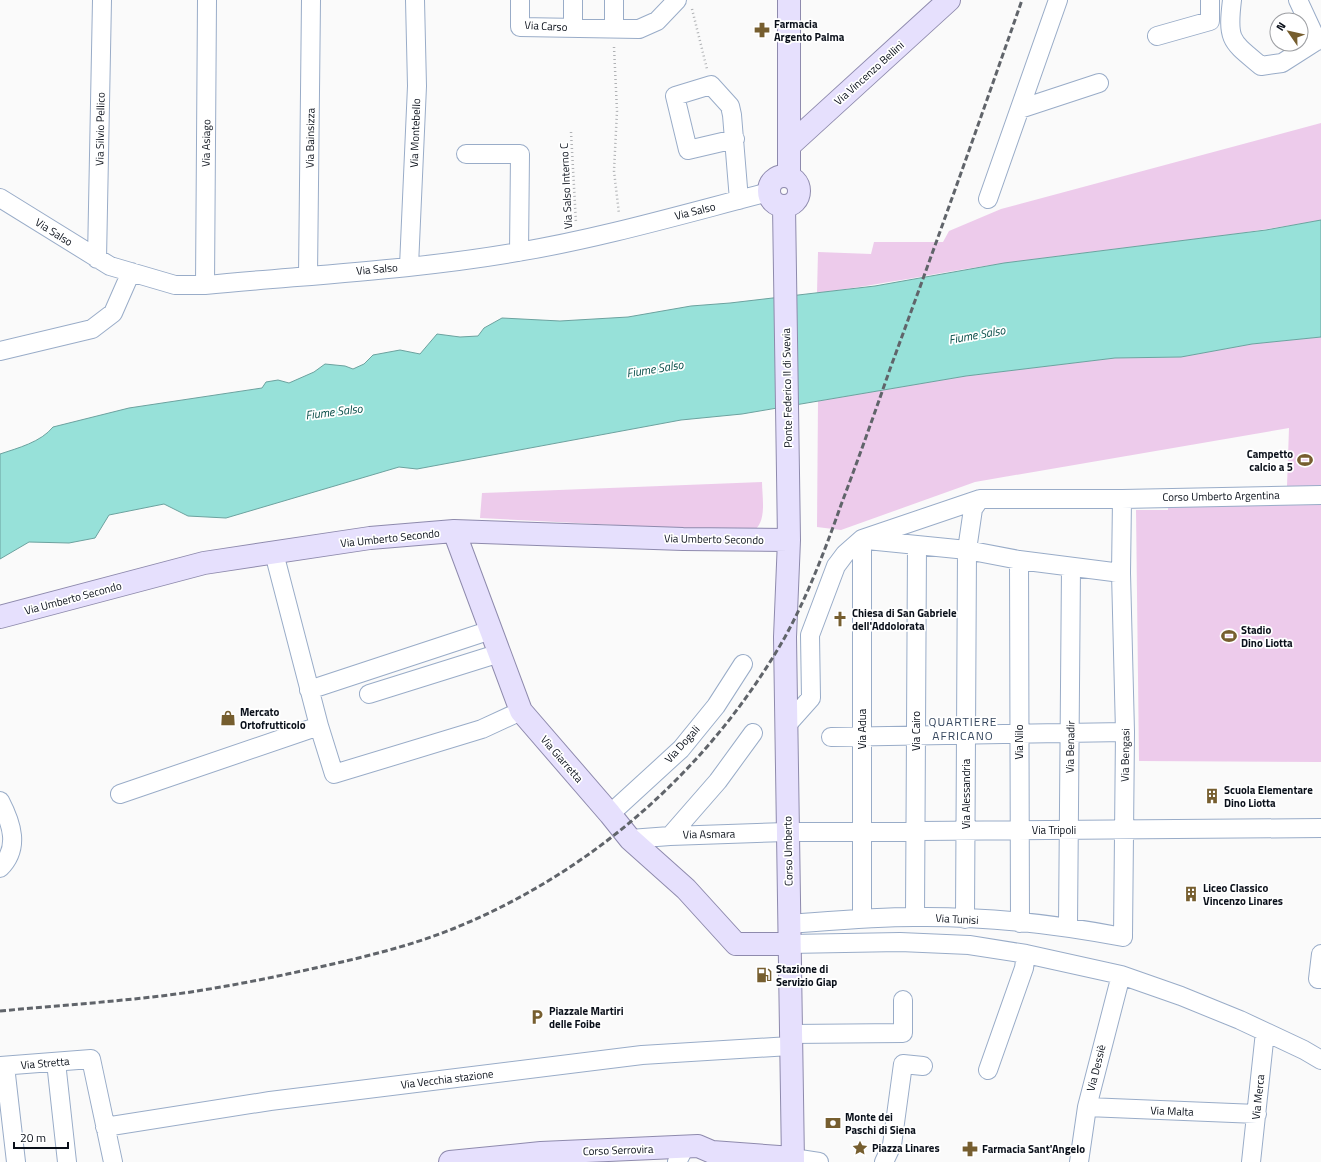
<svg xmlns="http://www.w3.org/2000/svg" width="1321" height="1162" font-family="'Titillium Web',sans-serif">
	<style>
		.green { fill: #edcbeb }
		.water { fill: #97e1d9; stroke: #6ca29f }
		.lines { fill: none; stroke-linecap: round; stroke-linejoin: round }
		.minor-casing { stroke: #99acc8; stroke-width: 20 }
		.major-casing { stroke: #8e8aad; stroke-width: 24 }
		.path { stroke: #b0b2b5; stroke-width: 2.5; stroke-dasharray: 1 3; stroke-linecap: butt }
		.minor { stroke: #fff; stroke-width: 18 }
		.major { stroke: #e6e0fd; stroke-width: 22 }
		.rail { stroke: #60646a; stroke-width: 3; stroke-dasharray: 6 3; stroke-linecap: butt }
		.labels { text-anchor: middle; stroke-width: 3.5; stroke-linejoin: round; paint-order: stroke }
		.poi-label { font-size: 11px; font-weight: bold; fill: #090f19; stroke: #fff; text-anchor: start }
		.street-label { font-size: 11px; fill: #090f19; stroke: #fff }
		.water-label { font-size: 12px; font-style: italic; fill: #054b46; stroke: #fff }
		.neighbourhood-label { font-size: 12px; letter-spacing: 1px; fill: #36475e; stroke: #fff }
	</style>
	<rect width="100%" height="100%" fill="#fafafa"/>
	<path class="green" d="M 1321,123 L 1321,220 C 1217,239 1111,248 1005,263 C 942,272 880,285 817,293 L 818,252 L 871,254 L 874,242 L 943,242 L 949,231 L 1001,209 Z
		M 1321,337 L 1321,486 L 1287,486 L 1289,428 L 975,482 L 841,530 L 817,527 L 818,401 L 966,376 L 1115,358 L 1181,357 L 1252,344 Z
		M 762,482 C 762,497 768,525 751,532 L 480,518 L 482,493 Z
		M 1168,503 L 1321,503 L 1321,762 L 1139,761 L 1136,510 L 1168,510 Z"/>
	<path class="water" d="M 1321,220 L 1321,337 L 1252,344 L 1181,357 L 1115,358 L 966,376 L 742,414 L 681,420 L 417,469 L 399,467 L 226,518 L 188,516 L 164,504 L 109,515 L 95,538 L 69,543 L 29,542 L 0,559 L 0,454 C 18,448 41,442 53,427 L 129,408 L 262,388 L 266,382 L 278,380 L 289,383 L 314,372 L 325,364 L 345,366 L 353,369 L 364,364 L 373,355 L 400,350 L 420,354 L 437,334 L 460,337 L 478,336 L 484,328 L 502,318 L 560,321 L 628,317 L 691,306 L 730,303 L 875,286 L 1004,263 L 1266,230 Z"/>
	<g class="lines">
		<defs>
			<path id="minor" d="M 520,0 L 520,27 L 639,29 L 657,21 L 677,0
				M 573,0 L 573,28
				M 1232,0 C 1227,41 1231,41 1261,66 L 1282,63 L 1321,38
				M 1298,0 L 1317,41
				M 614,28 L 614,0
				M 1157,36 L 1210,21 L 1210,0
				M 1020,109 L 1099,83
				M 735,139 L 688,150 L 675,96 L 711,85 L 730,106 L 732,115 L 739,200
				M 466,154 L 520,154 L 519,252
				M 0,198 L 110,266 L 175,285 L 205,285 C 309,275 415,270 518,252 C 602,238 687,213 769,192
				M 988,199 L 1058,0
				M 97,259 L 102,0
				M 409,266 L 417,86 L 415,0
				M 308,276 L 311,0
				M 205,285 L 207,0
				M 0,351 L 92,329 L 113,313 L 131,272
				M 867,540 L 967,550 L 1019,560 L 1121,573
				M 1019,560 L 1020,923
				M 309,690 L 491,630
				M 369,694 L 500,653
				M 319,726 L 334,774 L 482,729 L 521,711
				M 786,726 L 811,698 L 810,635 L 836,566 L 845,554 L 862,539 L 980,499 L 1122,499 L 1321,495
				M 831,737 L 1125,732
				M 120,794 L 319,726 L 274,553
				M 0,801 C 12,824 20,848 0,868
				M 610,814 L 681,749 L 716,706 L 743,664
				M 670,836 L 718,781 L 753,733
				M 630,839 L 670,836 L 787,832 L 1321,828
				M 915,917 L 917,545
				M 862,919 L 862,539
				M 965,919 L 967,550 L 973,509 L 980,499
				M 789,924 C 830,921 872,917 914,917 C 984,916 1055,924 1123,937 L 1125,732 L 1121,573 L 1122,499
				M 1068,926 L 1071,567
				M 789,944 L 900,942 L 969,945 L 1026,954 L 1121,975 L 1181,996 L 1240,1020 L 1304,1050 L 1321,1060
				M 1321,954 L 1318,979 L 1321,979
				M 790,1034 L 903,1033 L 903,1000
				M 56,1062 L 67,1162
				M 0,1066 L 91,1059 L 113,1162
				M 5,1066 L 16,1162
				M 988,1070 L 1024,968 L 1026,954
				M 1087,1107 L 1257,1114
				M 105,1127 L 270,1101 L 642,1055 L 790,1046
				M 793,1158 L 819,1162
				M 677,1162 L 685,1147
				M 884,1162 L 892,1145 L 903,1064 L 923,1066
				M 1079,1162 L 1087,1107 L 1121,975
				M 1251,1162 L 1265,1032"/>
			<path id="major" d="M 790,145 L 949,0
				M 789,175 L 789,0
				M769 191a15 15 0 1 1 30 0a15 15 0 1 1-30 0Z
				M 784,206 L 789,540 L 785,637 L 793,1162
				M 454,531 L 521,711 L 610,814 L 630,839 L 686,889 L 736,944 L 789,944
				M 0,617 L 204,563 L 370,538 L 454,531 L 683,539 L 789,540
				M 450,1162 L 541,1153 L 698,1146 L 712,1152 L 793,1158"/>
		</defs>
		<use href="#minor" class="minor-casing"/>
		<use href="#major" class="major-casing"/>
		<path class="path" d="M 692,9 L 707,69
			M 614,47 L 617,111 L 614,171 L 619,214
			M 571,132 L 576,223"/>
		<use href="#minor" class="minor"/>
		<use href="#major" class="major"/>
		<path class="rail" d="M 0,1011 C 64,1005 128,1001 191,992 C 236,985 280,976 324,966 C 369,956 413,945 455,928 C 594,871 710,768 785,637 C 808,595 825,550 841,505 C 858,460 874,415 890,369 C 935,247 979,123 1022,0"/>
	</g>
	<defs>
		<symbol id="pharmacy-bare" viewBox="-9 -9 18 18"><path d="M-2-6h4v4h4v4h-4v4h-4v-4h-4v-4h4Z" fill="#765e2f" stroke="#fff" stroke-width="2.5" paint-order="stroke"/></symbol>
		<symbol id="stadium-bare" viewBox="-9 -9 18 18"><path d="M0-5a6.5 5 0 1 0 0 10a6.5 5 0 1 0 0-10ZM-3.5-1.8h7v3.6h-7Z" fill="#765e2f" stroke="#fff" stroke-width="2.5" paint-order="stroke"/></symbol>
		<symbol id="church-bare" viewBox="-9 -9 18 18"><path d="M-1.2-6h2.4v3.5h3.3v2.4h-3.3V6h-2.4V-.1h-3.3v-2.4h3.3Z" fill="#765e2f" stroke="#fff" stroke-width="2.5" paint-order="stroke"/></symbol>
		<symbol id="shop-bare" viewBox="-9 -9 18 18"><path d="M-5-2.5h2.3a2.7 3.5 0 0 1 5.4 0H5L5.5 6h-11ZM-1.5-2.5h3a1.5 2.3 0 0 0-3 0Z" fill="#765e2f" stroke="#fff" stroke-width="2.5" paint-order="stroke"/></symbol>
		<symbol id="building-bare" viewBox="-9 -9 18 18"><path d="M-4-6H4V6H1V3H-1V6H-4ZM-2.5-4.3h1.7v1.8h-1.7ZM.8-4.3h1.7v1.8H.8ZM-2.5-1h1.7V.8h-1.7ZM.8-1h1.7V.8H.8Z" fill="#765e2f" stroke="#fff" stroke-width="2.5" paint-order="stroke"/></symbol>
		<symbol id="fuel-bare" viewBox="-9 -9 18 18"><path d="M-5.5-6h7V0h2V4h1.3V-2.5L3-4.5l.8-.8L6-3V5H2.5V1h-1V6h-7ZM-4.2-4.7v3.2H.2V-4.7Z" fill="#765e2f" stroke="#fff" stroke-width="2.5" paint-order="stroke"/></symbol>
		<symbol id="parking-bare" viewBox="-9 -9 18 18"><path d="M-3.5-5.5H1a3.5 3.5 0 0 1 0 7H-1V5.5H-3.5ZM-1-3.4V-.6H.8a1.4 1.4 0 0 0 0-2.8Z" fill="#765e2f" stroke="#fff" stroke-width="2.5" paint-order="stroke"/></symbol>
		<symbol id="bank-bare" viewBox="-9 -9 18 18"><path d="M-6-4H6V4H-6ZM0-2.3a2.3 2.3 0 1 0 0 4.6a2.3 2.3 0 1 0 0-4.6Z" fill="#765e2f" stroke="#fff" stroke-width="2.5" paint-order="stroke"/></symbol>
		<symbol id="sight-bare" viewBox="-9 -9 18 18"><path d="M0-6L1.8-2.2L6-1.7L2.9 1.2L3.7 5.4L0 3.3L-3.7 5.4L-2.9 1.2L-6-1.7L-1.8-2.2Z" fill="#765e2f" stroke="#fff" stroke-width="2.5" paint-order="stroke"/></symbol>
	</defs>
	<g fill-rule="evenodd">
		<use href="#pharmacy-bare" x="751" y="19" width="22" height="22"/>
		<use href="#stadium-bare" x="1294" y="449" width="22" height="22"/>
		<use href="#church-bare" x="829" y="608" width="22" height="22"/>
		<use href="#stadium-bare" x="1218" y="625" width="22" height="22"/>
		<use href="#shop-bare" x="217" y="707" width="22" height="22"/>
		<use href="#building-bare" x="1201" y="785" width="22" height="22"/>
		<use href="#building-bare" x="1180" y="883" width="22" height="22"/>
		<use href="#fuel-bare" x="753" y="964" width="22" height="22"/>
		<use href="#parking-bare" x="526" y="1006" width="22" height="22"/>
		<use href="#bank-bare" x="822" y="1112" width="22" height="22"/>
		<use href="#sight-bare" x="849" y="1137" width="22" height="22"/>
		<use href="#pharmacy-bare" x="959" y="1138" width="22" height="22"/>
	</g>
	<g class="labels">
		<g class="poi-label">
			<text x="774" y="28">Farmacia<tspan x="774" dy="13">Argento Palma</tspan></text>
			<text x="1293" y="458" text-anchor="end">Campetto<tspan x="1293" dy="13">calcio a 5</tspan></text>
			<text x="852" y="617">Chiesa di San Gabriele<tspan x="852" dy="13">dell'Addolorata</tspan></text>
			<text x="1241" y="634">Stadio<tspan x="1241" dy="13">Dino Liotta</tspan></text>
			<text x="240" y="716">Mercato<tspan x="240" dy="13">Ortofrutticolo</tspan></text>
			<text x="1224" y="794">Scuola Elementare<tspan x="1224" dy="13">Dino Liotta</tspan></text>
			<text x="1203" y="892">Liceo Classico<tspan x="1203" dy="13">Vincenzo Linares</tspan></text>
			<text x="776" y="973">Stazione di<tspan x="776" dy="13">Servizio Giap</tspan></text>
			<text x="549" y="1015">Piazzale Martiri<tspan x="549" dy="13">delle Foibe</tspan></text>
			<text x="845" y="1121">Monte dei<tspan x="845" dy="13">Paschi di Siena</tspan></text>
			<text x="872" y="1152">Piazza Linares</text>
			<text x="982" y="1153">Farmacia Sant'Angelo</text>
		</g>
		<g class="street-label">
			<text transform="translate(546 26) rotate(3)" y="4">Via Carso</text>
			<text transform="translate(869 73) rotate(-42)" y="4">Via Vincenzo Bellini</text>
			<text transform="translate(100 129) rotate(-89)" y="4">Via Silvio Pellico</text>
			<text transform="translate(415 133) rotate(-88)" y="4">Via Montebello</text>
			<text transform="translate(310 138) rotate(-89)" y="4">Via Bainsizza</text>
			<text transform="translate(206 143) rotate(-89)" y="4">Via Asiago</text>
			<text transform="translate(566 186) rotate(-93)" y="4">Via Salso Interno C</text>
			<text transform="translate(695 211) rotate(-14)" y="4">Via Salso</text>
			<text transform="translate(54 232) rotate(32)" y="4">Via Salso</text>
			<text transform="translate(377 269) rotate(-5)" y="4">Via Salso</text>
			<text transform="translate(787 388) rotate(-91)" y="4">Ponte Federico II di Svevia</text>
			<text transform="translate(1221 496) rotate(-1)" y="4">Corso Umberto Argentina</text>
			<text transform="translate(390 538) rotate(-6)" y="4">Via Umberto Secondo</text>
			<text transform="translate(714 539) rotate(1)" y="4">Via Umberto Secondo</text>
			<text transform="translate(73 598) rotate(-15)" y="4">Via Umberto Secondo</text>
			<text transform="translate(862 729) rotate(-90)" y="4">Via Adua</text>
			<text transform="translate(916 731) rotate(-90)" y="4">Via Cairo</text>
			<text transform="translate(1019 742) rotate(-90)" y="4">Via Nilo</text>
			<text transform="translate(682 744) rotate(-48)" y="4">Via Dogali</text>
			<text transform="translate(1070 747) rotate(-89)" y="4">Via Benadir</text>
			<text transform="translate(1125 755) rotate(-89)" y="4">Via Bengasi</text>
			<text transform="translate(562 759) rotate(49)" y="4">Via Giarretta</text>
			<text transform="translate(966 794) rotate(-90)" y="4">Via Alessandria</text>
			<text x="1054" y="834">Via Tripoli</text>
			<text transform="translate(709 834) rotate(-1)" y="4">Via Asmara</text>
			<text transform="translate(788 851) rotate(-91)" y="4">Corso Umberto</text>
			<text transform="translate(957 919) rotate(3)" y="4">Via Tunisi</text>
			<text transform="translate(45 1063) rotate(-5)" y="4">Via Stretta</text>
			<text transform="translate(1096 1068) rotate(-76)" y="4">Via Dessiè</text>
			<text transform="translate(447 1079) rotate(-7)" y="4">Via Vecchia stazione</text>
			<text transform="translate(1258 1097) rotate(-84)" y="4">Via Merca</text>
			<text transform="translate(1172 1111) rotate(2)" y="4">Via Malta</text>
			<text transform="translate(618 1150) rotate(-2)" y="4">Corso Serrovira</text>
		</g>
		<g class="water-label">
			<text transform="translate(977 335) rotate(-10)" y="4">Fiume Salso</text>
			<text transform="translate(655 369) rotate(-9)" y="4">Fiume Salso</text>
			<text transform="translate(334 412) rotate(-7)" y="4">Fiume Salso</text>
		</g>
		<g class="neighbourhood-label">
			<text x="963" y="726">QUARTIERE<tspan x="963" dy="14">AFRICANO</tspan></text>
		</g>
	</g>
	<g transform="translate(1289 32) rotate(304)"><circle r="19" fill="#ffffff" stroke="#9d9fa3"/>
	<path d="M0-3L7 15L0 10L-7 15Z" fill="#765e2f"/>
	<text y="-6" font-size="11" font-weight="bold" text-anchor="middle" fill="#090f19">N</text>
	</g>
	<path d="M14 1142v6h54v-6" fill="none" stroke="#090f19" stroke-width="2"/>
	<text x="20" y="1142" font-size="12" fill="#090f19" stroke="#ffffff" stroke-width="3" paint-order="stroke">20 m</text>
</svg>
